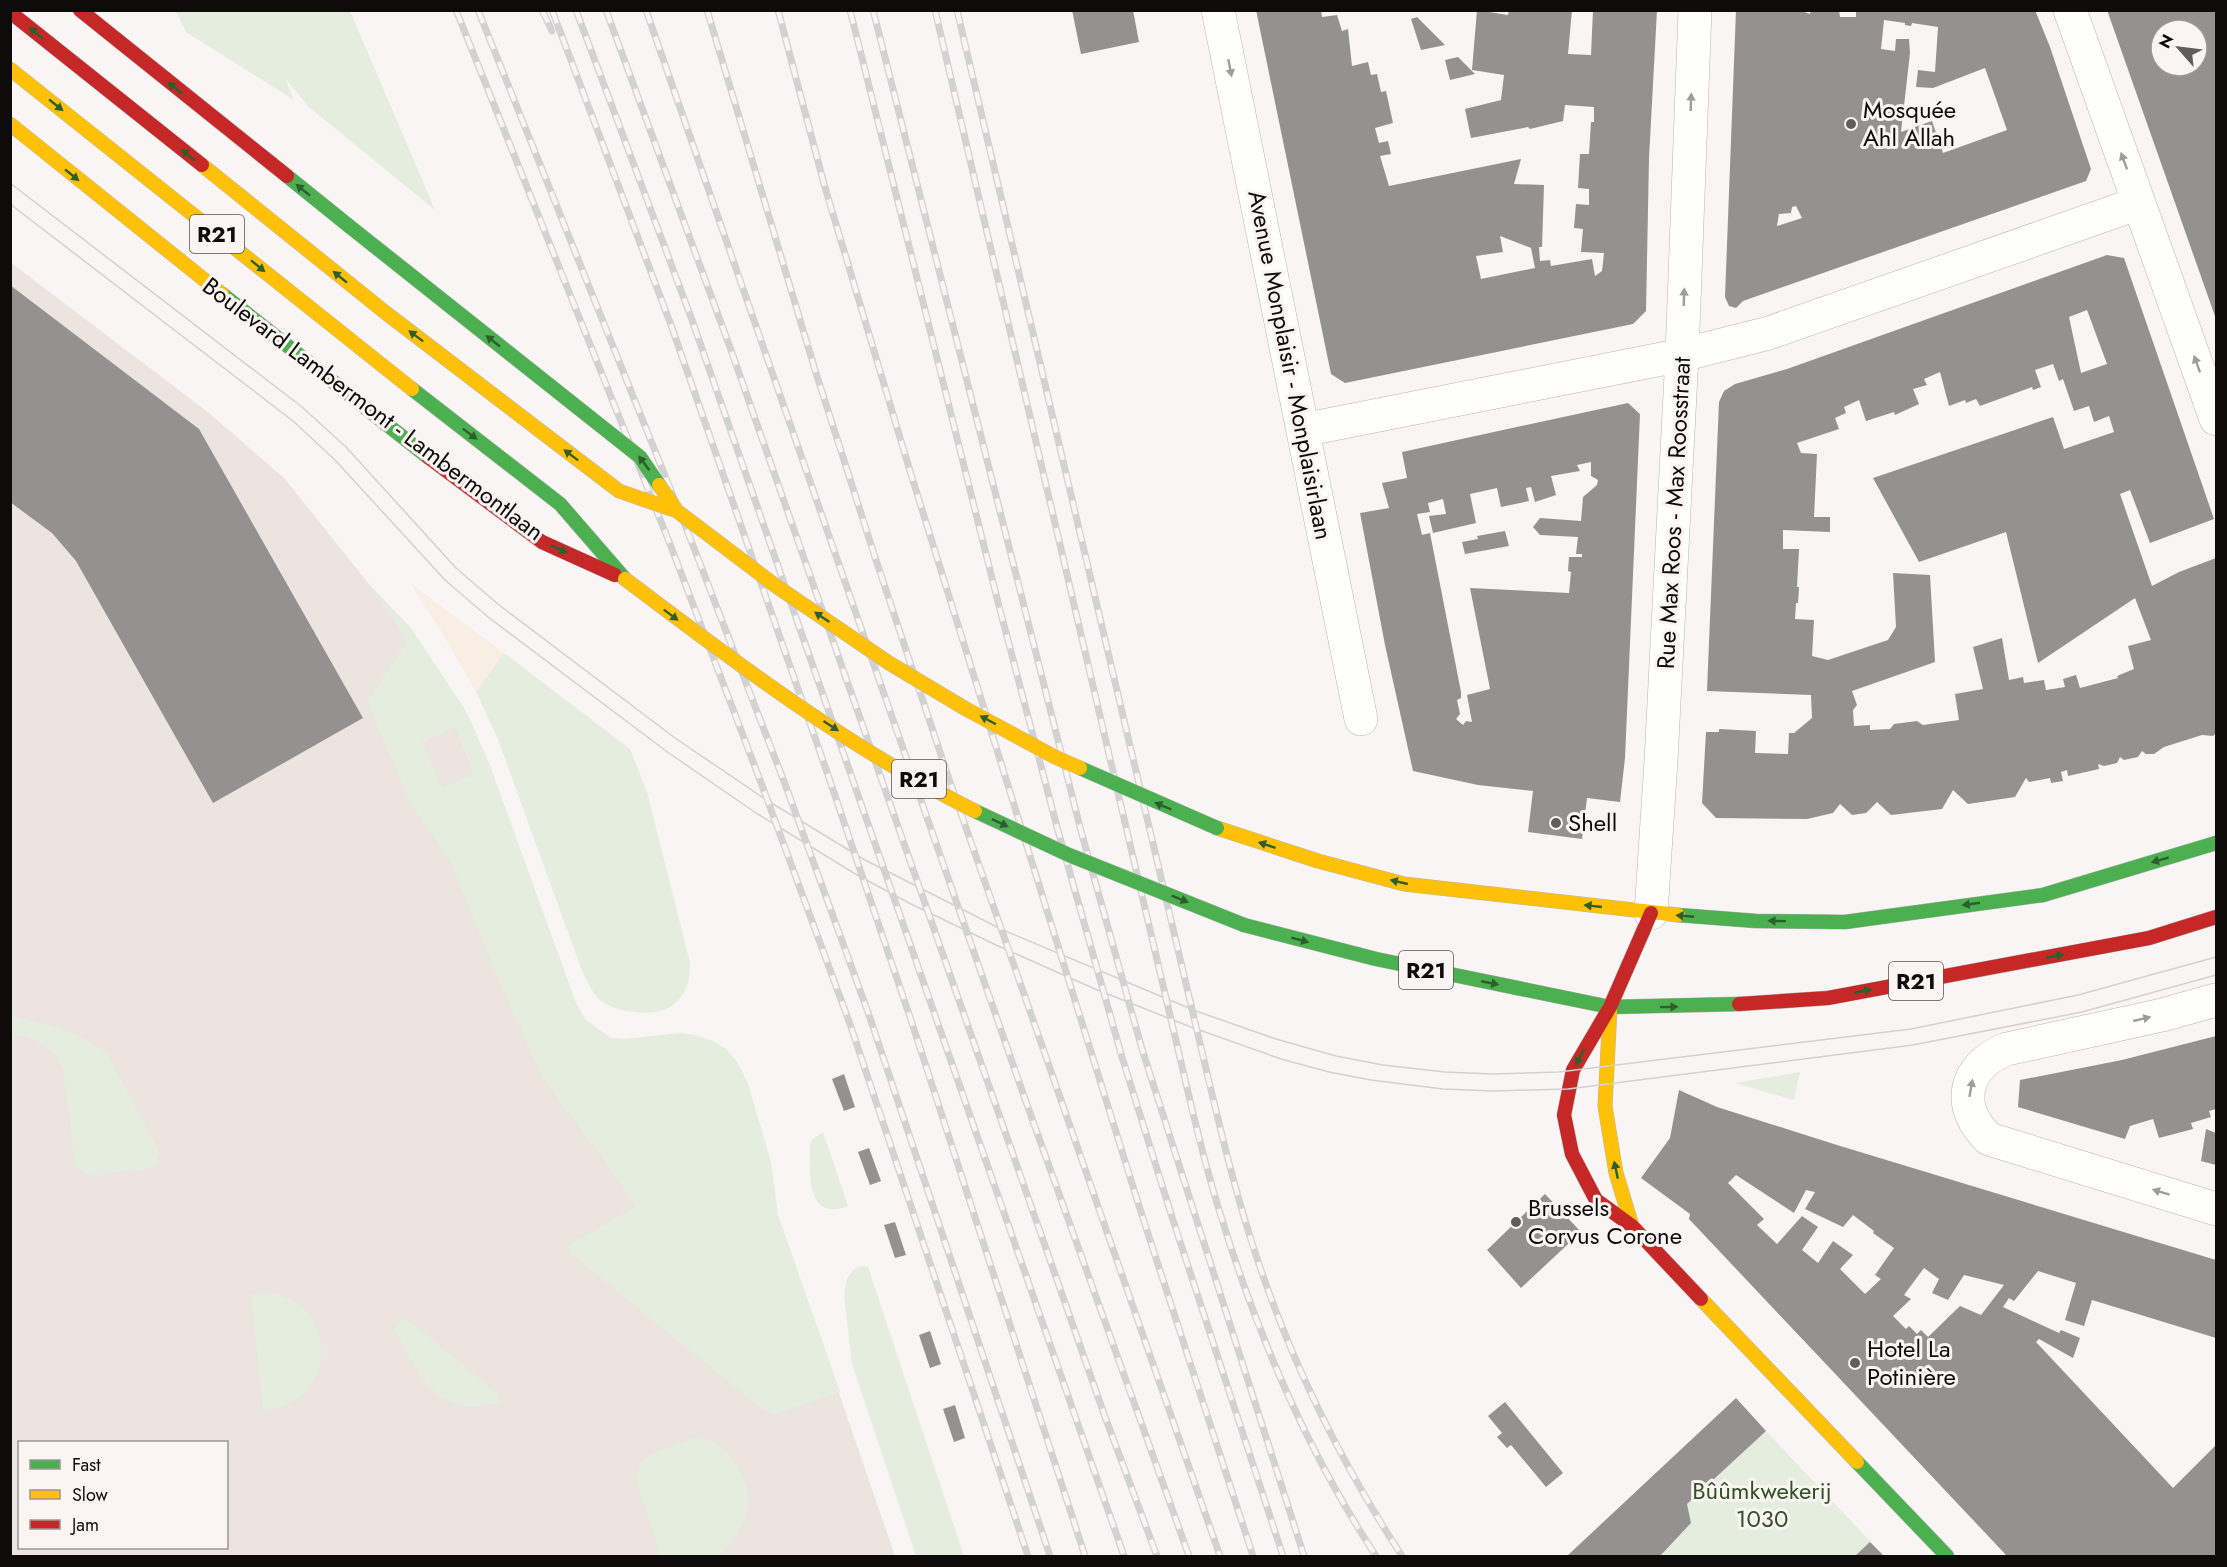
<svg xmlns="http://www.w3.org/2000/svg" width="2227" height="1567" font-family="Jost,sans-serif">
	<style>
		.built { fill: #ece4df; fill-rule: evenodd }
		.industrial { fill: #f8eee4 }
		.green { fill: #e4edde; fill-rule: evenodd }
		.building { fill: #949291; fill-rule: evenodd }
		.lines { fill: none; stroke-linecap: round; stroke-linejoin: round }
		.street-casing { stroke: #b7b4b3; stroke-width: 34 }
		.fast-casing { stroke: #b7b4b3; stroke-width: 15 }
		.slow-casing { stroke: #b7b4b3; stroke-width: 15 }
		.jam-casing { stroke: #b7b4b3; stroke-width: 15 }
		.street { stroke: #fefefd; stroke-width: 33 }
		.fast { stroke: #4caf50; stroke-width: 14 }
		.slow { stroke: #ffc107; stroke-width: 14 }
		.jam { stroke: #c62828; stroke-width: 14 }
		.tram { stroke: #d3d2d2; stroke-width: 1.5 }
		.rail-casing { stroke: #d3d2d2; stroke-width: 7 }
		.rail { stroke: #faf4f2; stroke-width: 4.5; stroke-dasharray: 14; stroke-linecap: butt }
		.fast-bridge-casing { stroke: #b7b4b3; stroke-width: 15; stroke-linecap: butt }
		.slow-bridge-casing { stroke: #b7b4b3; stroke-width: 15; stroke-linecap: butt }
		.fast-bridge { stroke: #4caf50; stroke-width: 14 }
		.slow-bridge { stroke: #ffc107; stroke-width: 14 }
		.oneway { fill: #2c5e2e }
		.oneway2 { fill: #9e9d9c }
		.poi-dot { fill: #5f5e5d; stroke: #faf4f2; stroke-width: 2 }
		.labels { text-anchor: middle; stroke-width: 6; stroke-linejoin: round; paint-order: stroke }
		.shield { fill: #faf4f2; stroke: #545250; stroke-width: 1.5 }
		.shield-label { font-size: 22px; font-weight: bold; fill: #0d0c0b }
		.poi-label { font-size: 24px; fill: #0d0c0b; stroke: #faf4f2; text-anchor: start }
		.street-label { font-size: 24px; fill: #0d0c0b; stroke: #faf4f2 }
		.park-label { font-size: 24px; fill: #325127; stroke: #faf4f2 }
	</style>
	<rect width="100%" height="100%" fill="#f8f5f4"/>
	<path class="built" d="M 10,262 L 209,413 L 285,479 L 369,584 L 408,640 L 456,727 L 594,1086 L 765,1178 L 895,1556 L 11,1556 ZM 20,1442 L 226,1442 L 226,1548 L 20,1548 Z"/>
	<path class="industrial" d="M 411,584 L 504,653 L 476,692 L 443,634 Z"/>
	<path class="green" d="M 176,11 L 350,11 L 435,210 L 309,107 L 285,78 L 294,100 L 186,32 Z
		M 369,584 L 411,628 L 466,711 L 489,763 L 576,1003 L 586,1020 L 611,1038 L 624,1039 L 680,1033 L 695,1035 L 713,1041 L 726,1049 L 738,1063 L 748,1084 L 771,1162 L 778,1215 L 840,1392 L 779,1413 L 774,1414 L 763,1410 L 569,1252 L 569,1247 L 575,1241 L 635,1207 L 618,1179 L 543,1079 L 503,990 L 450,861 L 411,804 L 367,702 L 408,640 ZM 456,727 L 474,774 L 442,788 L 422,742 Z
		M 504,653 L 630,749 L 647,792 L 690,963 C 690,973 689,985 683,994 C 680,998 674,1005 670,1007 C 652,1018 613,1012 599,999 C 591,991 587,981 582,971 L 498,739 L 476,692 Z
		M 11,1015 C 44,1025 82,1030 108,1055 L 157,1148 L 160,1154 L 154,1167 L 92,1176 C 82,1174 79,1170 75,1161 L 63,1068 C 52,1048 34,1034 11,1036 Z
		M 1800,1072 L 1794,1100 L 1735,1083 Z
		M 823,1132 L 848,1206 C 805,1222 810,1173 810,1145 L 812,1140 Z
		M 863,1266 L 868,1267 L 964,1556 L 916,1556 L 852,1364 L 844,1295 L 847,1279 L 855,1268 Z
		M 264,1293 C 340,1298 342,1402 263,1411 L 251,1294 Z
		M 405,1319 L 410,1321 L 498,1394 L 500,1398 L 499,1402 C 437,1421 420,1375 395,1331 C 395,1324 398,1321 405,1319 Z
		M 1766,1431 L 1884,1556 L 1659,1555 L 1691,1523 L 1687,1504 Z
		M 697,1437 C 730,1442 755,1482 747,1514 C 742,1530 729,1545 718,1556 L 661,1556 L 636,1481 C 637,1469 641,1461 651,1454 Z"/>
	<path class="building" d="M 1072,10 L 1133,10 L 1139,42 L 1081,54 Z
		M 1256,10 L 1321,10 L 1322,17 L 1337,15 L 1342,31 L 1348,29 L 1352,66 L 1368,62 L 1371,75 L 1377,74 L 1381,92 L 1386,91 L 1393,123 L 1375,128 L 1379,143 L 1388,141 L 1391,154 L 1380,156 L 1389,186 L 1521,159 L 1514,184 L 1544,185 L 1542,247 L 1539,247 L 1540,261 L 1550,260 L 1551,266 L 1592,259 L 1595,276 L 1602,271 L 1604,253 L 1581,252 L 1583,229 L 1574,228 L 1576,204 L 1589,205 L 1589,189 L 1578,188 L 1580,154 L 1589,154 L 1591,122 L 1594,122 L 1594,107 L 1565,105 L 1563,121 L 1530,129 L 1528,127 L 1471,138 L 1465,109 L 1501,100 L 1504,75 L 1472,70 L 1477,10 L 1508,15 L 1509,10 L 1572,10 L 1568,54 L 1591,55 L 1593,10 L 1657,10 L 1649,158 L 1646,311 L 1633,324 L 1345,383 L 1331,374 ZM 1500,236 L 1531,248 L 1535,268 L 1481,279 L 1476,256 L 1503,252 Z
		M 1736,10 L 1799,10 L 1810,14 L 1811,10 L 1839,10 L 1840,17 L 1856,17 L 1856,10 L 2035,10 L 2050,47 L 2091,169 L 2086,181 L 1743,301 L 1736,308 L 1729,306 L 1725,297 ZM 1884,20 L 1905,23 L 1905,25 L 1911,26 L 1912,23 L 1938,27 L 1935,72 L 1918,70 L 1916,87 L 1933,88 L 1985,68 L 2007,130 L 1943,153 L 1932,121 L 1901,132 L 1910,53 L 1909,39 L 1896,39 L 1895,51 L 1881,49 ZM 1796,206 L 1802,218 L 1777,226 L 1779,214 L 1791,213 L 1792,207 Z
		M 2107,10 L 2213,10 L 2216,14 L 2216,319 ZM 2161,30 L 2197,30 L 2197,66 L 2161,66 Z
		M 1417,17 L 1445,45 L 1421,50 L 1411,19 Z
		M 1458,57 L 1475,74 L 1450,80 L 1445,60 Z
		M 2107,255 L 2124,258 L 2214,519 L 2150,543 L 2130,490 L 2120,494 L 2152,586 L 2179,572 L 2216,558 L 2216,733 L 2213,736 L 2202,735 L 2164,747 L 2154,754 L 2146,754 L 2142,751 L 2138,757 L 2124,760 L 2120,757 L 2117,763 L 2104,766 L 2098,764 L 2099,769 L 2068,776 L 2067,770 L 2061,772 L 2063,781 L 2051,783 L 2050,778 L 2029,782 L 2026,778 L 2015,797 L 1968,804 L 1953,790 L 1942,809 L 1891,815 L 1877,802 L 1866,813 L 1852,815 L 1840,804 L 1833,813 L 1807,819 L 1716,818 L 1702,803 L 1706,732 L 1719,732 L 1719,729 L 1756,731 L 1755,753 L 1788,754 L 1789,733 L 1794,733 L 1812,718 L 1811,695 L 1707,691 L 1719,402 L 1724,391 L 1735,384 L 1787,369 ZM 2087,310 L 2107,364 L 2081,373 L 2069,317 ZM 2053,364 L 2059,381 L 2063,379 L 2074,411 L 2089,406 L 2094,422 L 2109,416 L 2114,432 L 2064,449 L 2053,417 L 1873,478 L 1919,562 L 2006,532 L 2038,663 L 2135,598 L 2151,640 L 2128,646 L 2134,669 L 2117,676 L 2118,678 L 2080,688 L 2076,675 L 2063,679 L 2065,687 L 2046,690 L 2044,680 L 2024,683 L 2023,677 L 2009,680 L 2002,638 L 1973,647 L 1983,689 L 1955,694 L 1959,720 L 1923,725 L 1917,721 L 1894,724 L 1890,729 L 1870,730 L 1870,725 L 1854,726 L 1853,710 L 1857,705 L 1852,691 L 1935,662 L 1930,575 L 1893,573 L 1896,627 L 1888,640 L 1828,660 L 1812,656 L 1814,620 L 1795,619 L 1796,603 L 1798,603 L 1799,587 L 1797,587 L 1799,549 L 1783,549 L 1783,530 L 1830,532 L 1830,517 L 1814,517 L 1817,454 L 1801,453 L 1797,443 L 1839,429 L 1835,418 L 1846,413 L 1844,407 L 1859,400 L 1866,421 L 1894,412 L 1895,415 L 1919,404 L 1913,389 L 1927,385 L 1924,379 L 1940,372 L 1949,406 L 1965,400 L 1966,403 L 1976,399 L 1980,406 L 2032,387 L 2033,390 L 2041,387 L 2035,370 Z
		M 10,285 L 199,429 L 363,718 L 213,803 L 76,561 L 52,533 L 10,502 Z
		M 1628,403 L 1640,414 L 1625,758 L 1620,802 L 1587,798 L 1582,839 L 1528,832 L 1533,791 L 1478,785 L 1413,771 L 1385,645 L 1360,513 L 1389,508 L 1382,483 L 1407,478 L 1402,452 ZM 1591,462 L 1591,476 L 1598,480 L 1597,485 L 1583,497 L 1581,521 L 1540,518 L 1533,527 L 1540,535 L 1578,537 L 1576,554 L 1582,554 L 1582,557 L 1569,557 L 1568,571 L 1571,572 L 1569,593 L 1470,588 L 1490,689 L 1467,695 L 1472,722 L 1466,721 L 1463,725 L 1456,719 L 1460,714 L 1457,700 L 1461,698 L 1461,692 L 1430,533 L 1422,535 L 1417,514 L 1430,512 L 1428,503 L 1443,499 L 1446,514 L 1429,516 L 1433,533 L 1476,523 L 1470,494 L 1497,488 L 1501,507 L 1529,501 L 1526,488 L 1531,487 L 1535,502 L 1556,495 L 1551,476 L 1580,471 L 1577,465 Z
		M 1505,531 L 1509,546 L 1465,554 L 1462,542 L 1478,539 L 1477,536 Z
		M 2216,1036 L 2216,1109 L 2209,1111 L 2211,1117 L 2191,1123 L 2193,1129 L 2159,1138 L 2153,1119 L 2130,1126 L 2125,1139 L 2018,1107 L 2020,1080 L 2122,1060 Z
		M 844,1074 L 855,1107 L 844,1111 L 832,1079 Z
		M 1679,1090 L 1717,1107 L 1837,1145 L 2216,1260 L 2216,1338 L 2092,1300 L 2084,1326 L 2065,1320 L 2076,1283 L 2038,1271 L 2014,1301 L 2009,1298 L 2003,1307 L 2059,1333 L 2061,1330 L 2080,1338 L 2073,1358 L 2039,1339 L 2036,1342 L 2173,1488 L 2216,1445 L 2216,1556 L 2007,1556 L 1689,1219 L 1690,1214 L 1641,1178 L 1670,1138 ZM 1736,1175 L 1794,1213 L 1806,1190 L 1815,1192 L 1805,1209 L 1843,1227 L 1853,1215 L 1874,1231 L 1873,1233 L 1894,1248 L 1875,1275 L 1881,1279 L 1865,1294 L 1840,1269 L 1853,1255 L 1833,1241 L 1818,1263 L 1802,1250 L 1818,1227 L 1802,1216 L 1777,1244 L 1757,1225 L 1764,1219 L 1728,1183 ZM 1924,1268 L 1939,1279 L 1932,1293 L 1948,1300 L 1964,1275 L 2004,1285 L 1981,1315 L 1960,1306 L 1928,1337 L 1921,1330 L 1917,1334 L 1909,1326 L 1906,1329 L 1893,1316 L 1911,1299 L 1904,1295 Z
		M 2206,1129 L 2216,1133 L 2216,1165 L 2201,1161 Z
		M 869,1148 L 881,1181 L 870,1185 L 858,1152 Z
		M 1545,1194 L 1581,1232 L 1521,1288 L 1487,1250 Z
		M 895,1222 L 906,1255 L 895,1258 L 884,1225 Z
		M 930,1331 L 941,1364 L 930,1368 L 919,1335 Z
		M 1736,1398 L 1766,1431 L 1687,1504 L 1691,1523 L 1660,1556 L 1567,1556 Z
		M 1505,1402 L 1563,1473 L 1546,1487 L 1511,1445 L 1507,1448 L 1497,1437 L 1502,1433 L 1488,1416 Z
		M 955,1405 L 965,1438 L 954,1442 L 943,1409 Z
		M 1870,1542 L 1884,1556 L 1855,1556 Z"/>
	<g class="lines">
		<defs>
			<path id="street" d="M 1218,10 L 1361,719
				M 2070,10 L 2216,419
				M 1303,430 L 1682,355 L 1769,333 L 2139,203
				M 1651,913 L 1661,761 L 1682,355 L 1695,10
				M 2216,1000 L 2162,1015 L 2007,1049 C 1963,1066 1955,1107 1989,1139 L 2216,1209"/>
			<path id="fast" d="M 287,176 L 349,226
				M 222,294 L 428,457
				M 412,389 L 560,504 L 625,579
				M 1678,915 L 1756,921 L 1845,922 L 2043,895 L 2216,843
				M 1244,925 L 1376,959 L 1610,1007 L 1739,1004
				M 1857,1462 L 1947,1556"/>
			<path id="slow" d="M 10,69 L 412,389
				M 10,124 L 222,294
				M 202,165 L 386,313
				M 1217,828 L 1318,861 L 1404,884 L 1678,915
				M 1610,1009 L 1605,1106 L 1616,1173 L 1632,1226
				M 1701,1299 L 1857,1462"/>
			<path id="jam" d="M 80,10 L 287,176
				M 10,12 L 202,165
				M 428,457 L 542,542 L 615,575
				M 1651,913 L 1610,1007 L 1573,1070 L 1564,1115 L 1572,1154 L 1596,1200 L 1632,1226 L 1701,1299
				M 1739,1004 L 1828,998 L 2149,938 L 2216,917"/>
		</defs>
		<use href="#street" class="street-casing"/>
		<use href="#fast" class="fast-casing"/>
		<use href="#slow" class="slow-casing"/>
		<use href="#jam" class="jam-casing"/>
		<use href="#street" class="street"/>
		<use href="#fast" class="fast"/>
		<use href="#slow" class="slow"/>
		<use href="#jam" class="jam"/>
		<path class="tram" d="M 10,183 L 302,407 L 346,447 L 456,568 L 499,605 L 675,738 L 765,799 L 865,860 L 1003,930 L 1196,1011 L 1276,1039 L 1336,1056 L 1383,1065 L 1445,1072 L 1493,1074 L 1559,1072 L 1911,1029 L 2078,995 L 2216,957
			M 10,204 L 293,421 L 335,460 L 445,580 L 488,617 L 666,751 L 756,813 L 857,875 L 911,904 L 996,945 L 1095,989 L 1191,1027 L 1281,1059 L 1329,1072 L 1371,1080 L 1443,1089 L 1493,1091 L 1568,1089 L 1913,1045 L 2082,1012 L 2216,975"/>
		<defs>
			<path id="rail" d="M 456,10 L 670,544 L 760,780 L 850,1024 L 1028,1556
				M 478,10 L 694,548 L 785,784 L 869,1015 L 1050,1556
				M 542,10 L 552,31
				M 552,10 L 671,325 L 828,775 L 910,1017 L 1085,1556
				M 576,10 L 692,320 L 1124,1556
				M 606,10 L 731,350 L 1104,1414 L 1157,1556
				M 646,10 L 1025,1099 L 1189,1556
				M 707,10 L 816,373 L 875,557 L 949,779 L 1220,1556
				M 778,10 L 824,184 L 910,471 L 1140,1209 L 1253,1556
				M 850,10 L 999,606 L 1057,827 L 1122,1057 L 1172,1217 L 1283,1556
				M 873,10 L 1081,831 L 1142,1049 L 1304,1556
				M 935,10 L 1184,1075 C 1194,1118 1204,1161 1217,1203 C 1254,1327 1305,1448 1376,1556
				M 957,10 L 1207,1073 C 1221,1132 1235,1191 1254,1249 C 1289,1358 1340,1461 1402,1556"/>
		</defs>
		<use href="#rail" class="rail-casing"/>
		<use href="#rail" class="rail"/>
		<defs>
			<path id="fast-bridge" d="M 349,226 L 640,457 L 659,485
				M 1080,768 L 1217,828
				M 975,811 L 1069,855 L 1244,925"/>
			<path id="slow-bridge" d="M 386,313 L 619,491 L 677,511
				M 659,485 L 677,511 L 776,586 L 889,663 L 966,709 L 1055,757 L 1080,768
				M 625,579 C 736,663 850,749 975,811"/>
		</defs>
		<use href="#fast-bridge" class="fast-bridge-casing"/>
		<use href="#slow-bridge" class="slow-bridge-casing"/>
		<use href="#fast-bridge" class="fast-bridge"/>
		<use href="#slow-bridge" class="slow-bridge"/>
	</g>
	<defs><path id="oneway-solid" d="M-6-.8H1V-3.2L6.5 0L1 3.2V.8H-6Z" transform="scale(1.5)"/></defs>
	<g class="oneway">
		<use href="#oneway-solid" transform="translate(36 33) rotate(-141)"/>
		<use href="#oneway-solid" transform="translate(175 88) rotate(-141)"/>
		<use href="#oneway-solid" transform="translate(56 105) rotate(39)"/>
		<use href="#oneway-solid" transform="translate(188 155) rotate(-141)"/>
		<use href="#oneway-solid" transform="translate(72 175) rotate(39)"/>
		<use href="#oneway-solid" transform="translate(303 190) rotate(-141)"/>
		<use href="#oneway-solid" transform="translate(258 266) rotate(39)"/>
		<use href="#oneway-solid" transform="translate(340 277) rotate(-141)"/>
		<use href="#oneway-solid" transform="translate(416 336) rotate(-143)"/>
		<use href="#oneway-solid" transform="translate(493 341) rotate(-142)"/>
		<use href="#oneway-solid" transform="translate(470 434) rotate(37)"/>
		<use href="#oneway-solid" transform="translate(571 455) rotate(-143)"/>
		<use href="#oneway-solid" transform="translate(644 463) rotate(-127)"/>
		<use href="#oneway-solid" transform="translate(559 549) rotate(25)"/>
		<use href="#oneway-solid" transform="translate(671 615) rotate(37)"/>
		<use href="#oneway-solid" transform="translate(822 617) rotate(-146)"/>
		<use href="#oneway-solid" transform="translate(988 720) rotate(-152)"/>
		<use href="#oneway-solid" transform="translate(831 726) rotate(33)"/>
		<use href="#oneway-solid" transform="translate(1163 806) rotate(-157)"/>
		<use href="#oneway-solid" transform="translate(1000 823) rotate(25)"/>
		<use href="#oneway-solid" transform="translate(1267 845) rotate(-162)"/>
		<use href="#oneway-solid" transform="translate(2160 860) rotate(164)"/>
		<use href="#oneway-solid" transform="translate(1399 882) rotate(-167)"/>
		<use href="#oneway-solid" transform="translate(1180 899) rotate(22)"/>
		<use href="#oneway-solid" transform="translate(1971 904) rotate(172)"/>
		<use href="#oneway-solid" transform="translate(1593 906) rotate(-174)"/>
		<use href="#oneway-solid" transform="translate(1685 916) rotate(-175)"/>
		<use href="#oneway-solid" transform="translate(1777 921) rotate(-179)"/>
		<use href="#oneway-solid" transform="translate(1300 940) rotate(15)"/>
		<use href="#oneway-solid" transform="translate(2055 956) rotate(-11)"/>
		<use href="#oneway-solid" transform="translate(1490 983) rotate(11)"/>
		<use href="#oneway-solid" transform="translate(1863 991) rotate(-11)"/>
		<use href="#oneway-solid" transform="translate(1669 1007) rotate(-1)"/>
		<use href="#oneway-solid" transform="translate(1580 1057) rotate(119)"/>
		<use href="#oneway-solid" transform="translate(1616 1170) rotate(-102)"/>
	</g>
	<g class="oneway2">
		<use href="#oneway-solid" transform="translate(1230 68) rotate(79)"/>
		<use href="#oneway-solid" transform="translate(1691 102) rotate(-88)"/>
		<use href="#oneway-solid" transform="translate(2124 161) rotate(-110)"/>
		<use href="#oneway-solid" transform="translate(1684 297) rotate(-88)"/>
		<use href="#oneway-solid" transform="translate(2197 364) rotate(-110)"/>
		<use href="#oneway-solid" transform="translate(2142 1019) rotate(-13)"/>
		<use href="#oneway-solid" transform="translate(1971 1088) rotate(-80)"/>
		<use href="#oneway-solid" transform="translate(2161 1192) rotate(-163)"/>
	</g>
	<g class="poi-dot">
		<circle cx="1851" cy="124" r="6"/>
		<circle cx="1556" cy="823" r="6"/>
		<circle cx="1516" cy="1222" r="6"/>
		<circle cx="1855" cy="1363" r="6"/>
	</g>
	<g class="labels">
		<g class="shield">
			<rect x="190" y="215" width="54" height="38" rx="4.5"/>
			<rect x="892" y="760" width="54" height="38" rx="4.5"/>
			<rect x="1399" y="951" width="54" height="38" rx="4.5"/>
			<rect x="1889" y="962" width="54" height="38" rx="4.5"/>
		</g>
		<g class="shield-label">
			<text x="217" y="242">R21</text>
			<text x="919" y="787">R21</text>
			<text x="1426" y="978">R21</text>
			<text x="1916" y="989">R21</text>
		</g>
		<g class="poi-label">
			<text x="1863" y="118">Mosquée<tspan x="1863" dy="28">Ahl Allah</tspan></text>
			<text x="1568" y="831">Shell</text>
			<text x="1528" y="1216">Brussels<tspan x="1528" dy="28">Corvus Corone</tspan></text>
			<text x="1867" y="1357">Hotel La<tspan x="1867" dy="28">Potinière</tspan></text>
		</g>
		<g class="street-label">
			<text transform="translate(1290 365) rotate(79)" y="8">Avenue Monplaisir - Monplaisirlaan</text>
			<text transform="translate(373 409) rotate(37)" y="8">Boulevard Lambermont - Lambermontlaan</text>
			<text transform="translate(1674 513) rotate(-87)" y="8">Rue Max Roos - Max Roosstraat</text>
		</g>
		<g class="park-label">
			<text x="1762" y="1499">Bûûmkwekerij<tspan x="1762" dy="28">1030</tspan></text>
		</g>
	</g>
	<rect width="2227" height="1567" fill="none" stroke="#0d0c0b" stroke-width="24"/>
	<rect x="18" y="1441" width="210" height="108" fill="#faf4f2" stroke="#9b9796" stroke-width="1.5"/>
	<rect x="30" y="1460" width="30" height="9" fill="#4caf50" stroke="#9b9796" stroke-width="1.5"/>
	<text x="72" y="1471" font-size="18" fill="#0d0c0b">Fast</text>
	<rect x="30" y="1490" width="30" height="9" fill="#ffc107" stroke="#9b9796" stroke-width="1.5"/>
	<text x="72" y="1501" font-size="18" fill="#0d0c0b">Slow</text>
	<rect x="30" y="1520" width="30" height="9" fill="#c62828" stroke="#9b9796" stroke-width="1.5"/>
	<text x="72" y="1531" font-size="18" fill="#0d0c0b">Jam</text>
	<g transform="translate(2179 48) rotate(298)"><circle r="28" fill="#faf4f2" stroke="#9b9796" stroke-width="1.5"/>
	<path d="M0-4.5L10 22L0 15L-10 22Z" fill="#5f5e5d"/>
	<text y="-9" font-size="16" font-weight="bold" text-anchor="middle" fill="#0d0c0b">N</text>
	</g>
</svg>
